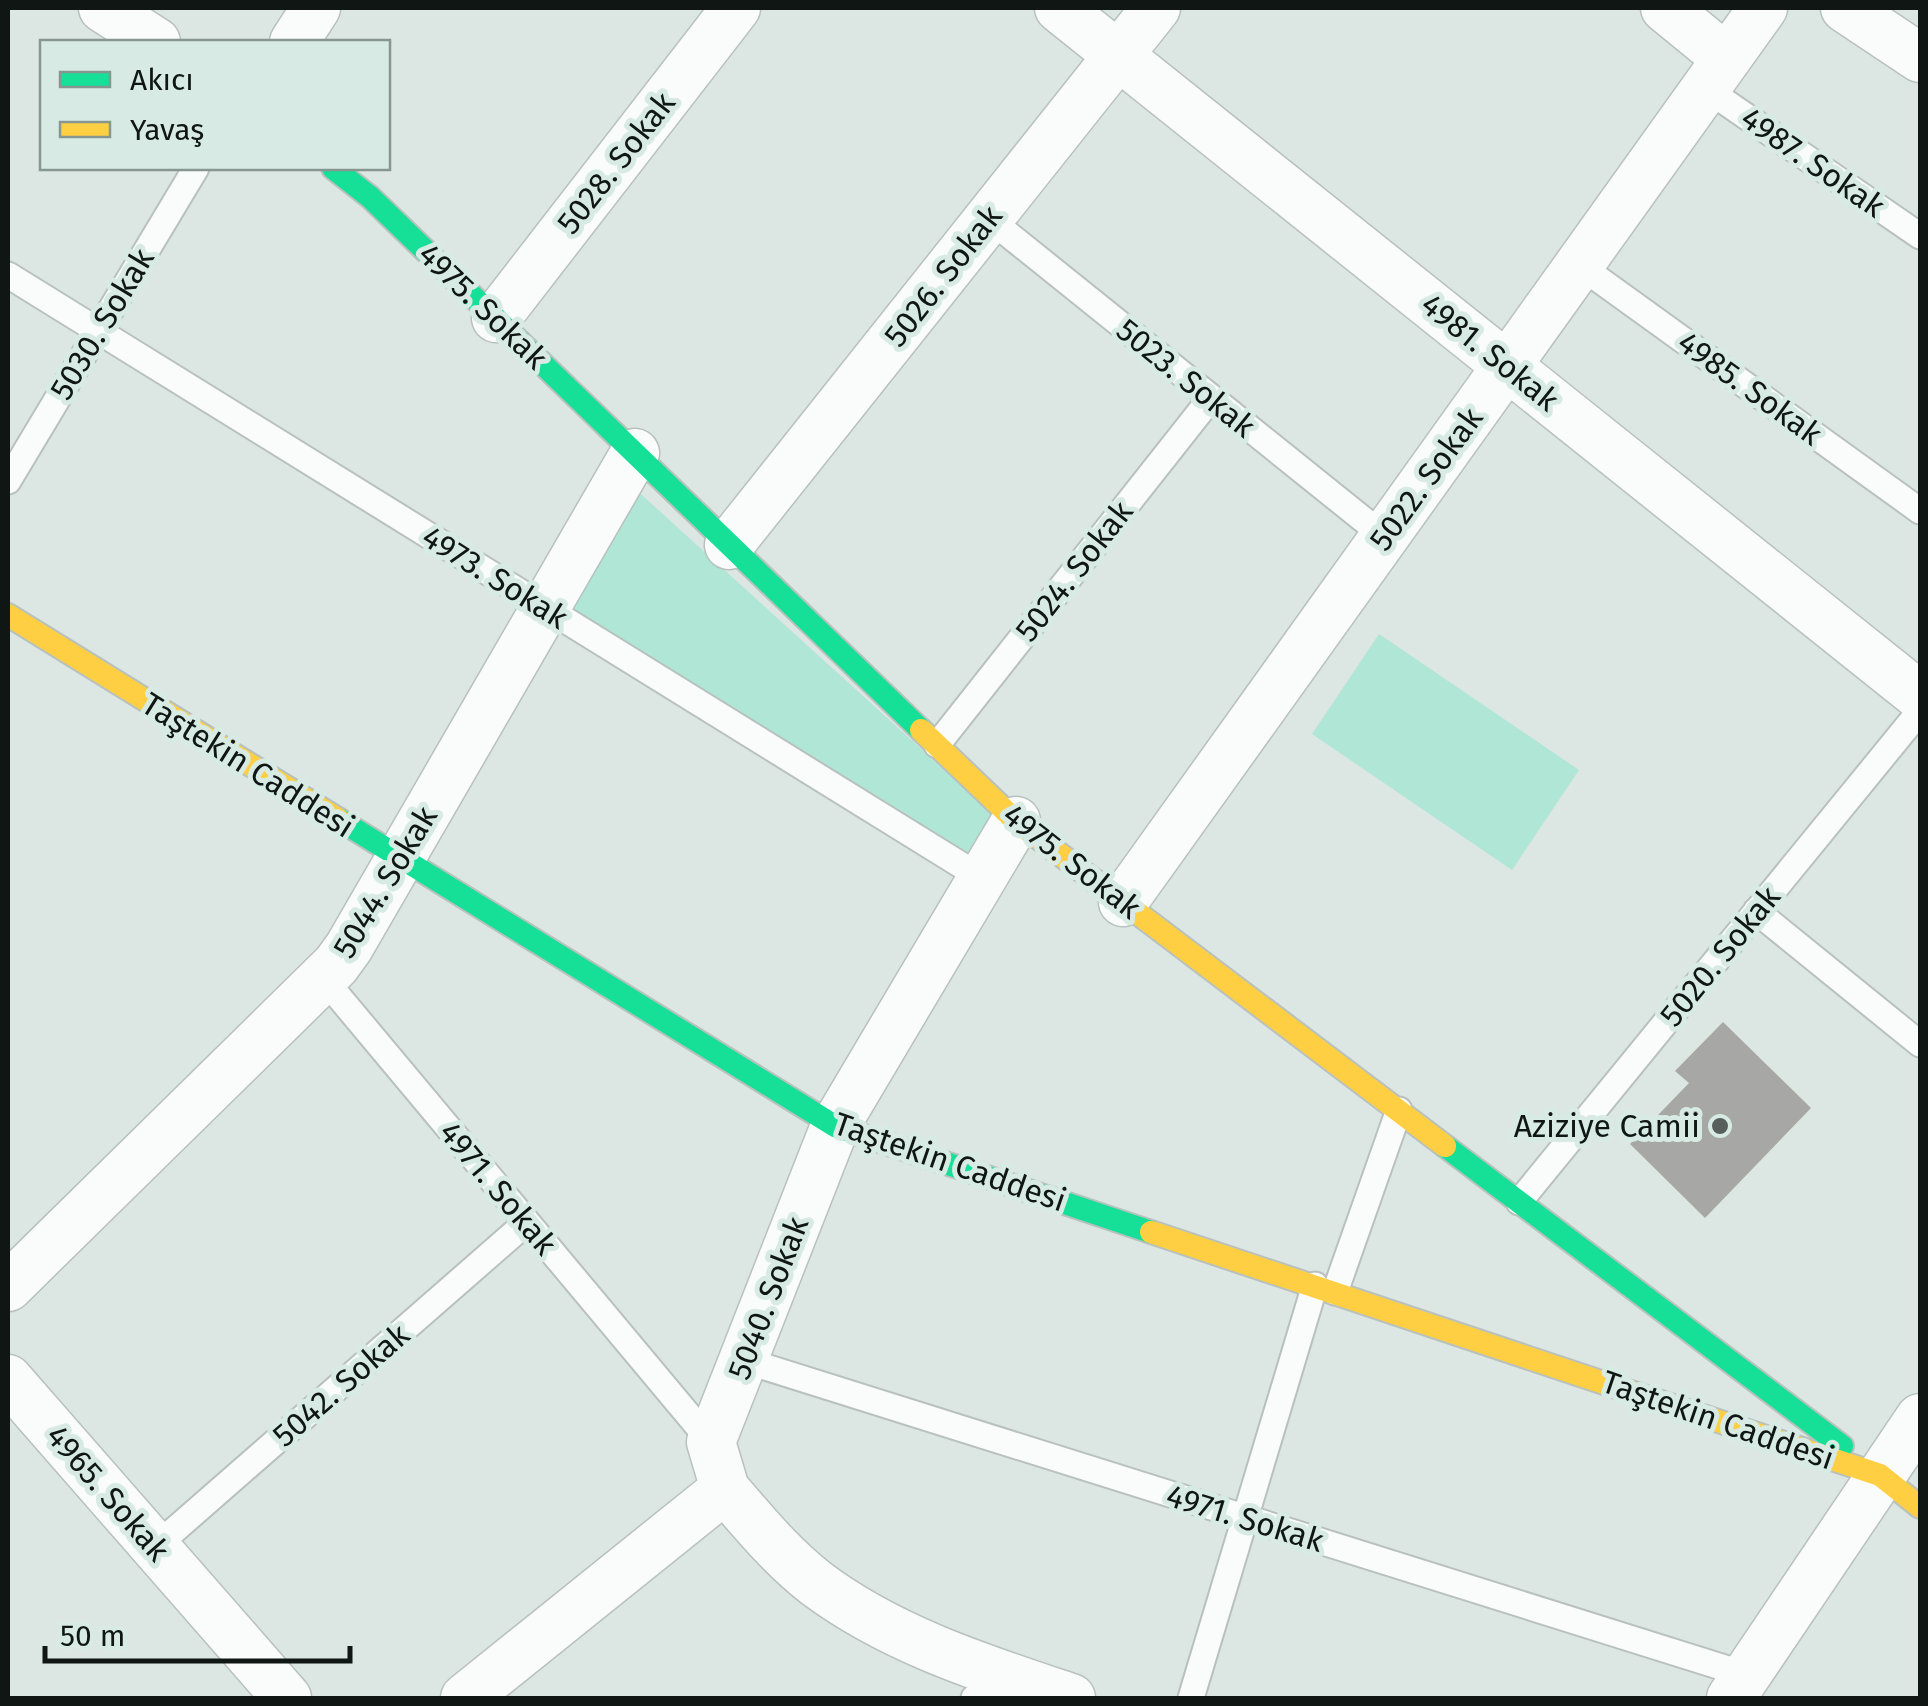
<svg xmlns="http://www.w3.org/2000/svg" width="1928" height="1706" font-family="'Fira Sans',sans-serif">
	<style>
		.green { fill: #afe6d6 }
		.building { fill: #a7a8a5 }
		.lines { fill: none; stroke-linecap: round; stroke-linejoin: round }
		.lane-casing { stroke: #b8c1be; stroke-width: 29 }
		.street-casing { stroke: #b8c1be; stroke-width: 51 }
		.fast-casing { stroke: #b8c1be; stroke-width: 26 }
		.slow-casing { stroke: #b8c1be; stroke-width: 26 }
		.lane { stroke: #fafbfb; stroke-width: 25 }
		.street { stroke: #fafbfb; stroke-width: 48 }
		.fast { stroke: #16e098; stroke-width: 22 }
		.slow { stroke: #ffcf43; stroke-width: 22 }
		.poi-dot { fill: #575f5c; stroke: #d7ebe4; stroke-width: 4 }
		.labels { text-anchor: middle; stroke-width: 10; stroke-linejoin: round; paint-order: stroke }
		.street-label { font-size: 32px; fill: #0f1614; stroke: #d7ebe4 }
		.poi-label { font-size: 32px; fill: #0f1614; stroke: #d7ebe4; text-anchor: end }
	</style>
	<rect width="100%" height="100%" fill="#dce6e3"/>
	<path class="green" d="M 632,486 L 1006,826 L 980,861 L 565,606 Z
		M 1379,634 L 1579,770 L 1512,870 L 1312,734 Z"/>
	<path class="building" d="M 1723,1022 L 1811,1108 L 1705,1218 L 1630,1144 L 1689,1083 L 1675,1071 Z"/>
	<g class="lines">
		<defs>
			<path id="lane" d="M 1705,88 L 1920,236
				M 988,218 L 1385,537
				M 1579,265 L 1920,511
				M 8,275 L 982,878
				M 8,481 L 196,168
				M 937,745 L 1211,398
				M 1756,911 L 1920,1044
				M 324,979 L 711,1442
				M 1519,1202 L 1920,711
				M 1335,1292 L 1399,1110
				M 743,1360 L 1747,1675
				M 155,1547 L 527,1222
				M 974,1698 L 1005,1676
				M 1191,1698 L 1315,1285"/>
			<path id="street" d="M 103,8 L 156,42
				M 1059,8 L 1920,696
				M 1665,8 L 1726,58
				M 1845,8 L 1920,58
				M 294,42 L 316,8
				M 496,318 L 736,8
				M 729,545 L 1156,8
				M 1123,902 L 1763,8
				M 8,1287 L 336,965 L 349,947 L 635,453
				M 8,1379 L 287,1698
				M 725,1489 C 754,1523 782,1557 817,1584 C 892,1640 984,1669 1071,1698
				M 465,1698 L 725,1489 L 711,1442 L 835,1126 L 1016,821
				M 1731,1698 L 1920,1418"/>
			<path id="fast" d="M 333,168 L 370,197 L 921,730
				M 338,819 L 835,1126 L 1151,1232
				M 1445,1146 L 1842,1446"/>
			<path id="slow" d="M 8,615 L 338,819
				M 921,730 L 1016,821 L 1445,1146
				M 1151,1232 L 1880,1475 L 1920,1507"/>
		</defs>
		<use href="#lane" class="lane-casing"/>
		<use href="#street" class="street-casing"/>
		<use href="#fast" class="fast-casing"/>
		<use href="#slow" class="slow-casing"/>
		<use href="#lane" class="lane"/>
		<use href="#street" class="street"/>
		<use href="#fast" class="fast"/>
		<use href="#slow" class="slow"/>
	</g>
	<circle class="poi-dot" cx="1720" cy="1126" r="10"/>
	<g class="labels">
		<g class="street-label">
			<text transform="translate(1813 162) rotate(35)" y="11">4987. Sokak</text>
			<text transform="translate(616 163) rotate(-52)" y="11">5028. Sokak</text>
			<text transform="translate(943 276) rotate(-52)" y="11">5026. Sokak</text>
			<text transform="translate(483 306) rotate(44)" y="11">4975. Sokak</text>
			<text transform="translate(102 324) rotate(-59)" y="11">5030. Sokak</text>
			<text transform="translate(1490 352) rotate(39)" y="11">4981. Sokak</text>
			<text transform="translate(1186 378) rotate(39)" y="11">5023. Sokak</text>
			<text transform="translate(1750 388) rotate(36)" y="11">4985. Sokak</text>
			<text transform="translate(1426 479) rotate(-54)" y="11">5022. Sokak</text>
			<text transform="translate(1074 571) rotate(-52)" y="11">5024. Sokak</text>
			<text transform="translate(495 577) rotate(32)" y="11">4973. Sokak</text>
			<text transform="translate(248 765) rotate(32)" y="11">Taştekin Caddesi</text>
			<text transform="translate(1072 861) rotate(38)" y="11">4975. Sokak</text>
			<text transform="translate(385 882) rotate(-59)" y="11">5044. Sokak</text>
			<text transform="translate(1720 956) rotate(-51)" y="11">5020. Sokak</text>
			<text transform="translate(950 1162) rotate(19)" y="11">Taştekin Caddesi</text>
			<text transform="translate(498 1188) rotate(50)" y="11">4971. Sokak</text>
			<text transform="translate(768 1298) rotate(-69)" y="11">5040. Sokak</text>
			<text transform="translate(341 1385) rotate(-41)" y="11">5042. Sokak</text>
			<text transform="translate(1718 1420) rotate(19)" y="11">Taştekin Caddesi</text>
			<text transform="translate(108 1493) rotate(49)" y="11">4965. Sokak</text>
			<text transform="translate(1245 1518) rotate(17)" y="11">4971. Sokak</text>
		</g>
		<g class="poi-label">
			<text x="1700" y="1137">Aziziye Camii</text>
		</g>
	</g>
	<rect width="1928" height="1706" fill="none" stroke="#0f1614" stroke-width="20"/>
	<rect x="40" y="40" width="350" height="130" fill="#d7ebe4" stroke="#879691" stroke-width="2.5"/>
	<rect x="60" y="72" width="50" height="15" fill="#16e098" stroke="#879691" stroke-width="2.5"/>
	<text x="130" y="90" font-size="30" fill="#0f1614">Akıcı</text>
	<rect x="60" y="122" width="50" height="15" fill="#ffcf43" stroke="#879691" stroke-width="2.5"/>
	<text x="130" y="140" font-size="30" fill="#0f1614">Yavaş</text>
	<path d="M45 1646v15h305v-15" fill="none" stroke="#0f1614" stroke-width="5"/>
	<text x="60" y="1646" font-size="30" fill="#0f1614" stroke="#d7ebe4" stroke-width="8" paint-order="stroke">50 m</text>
</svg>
